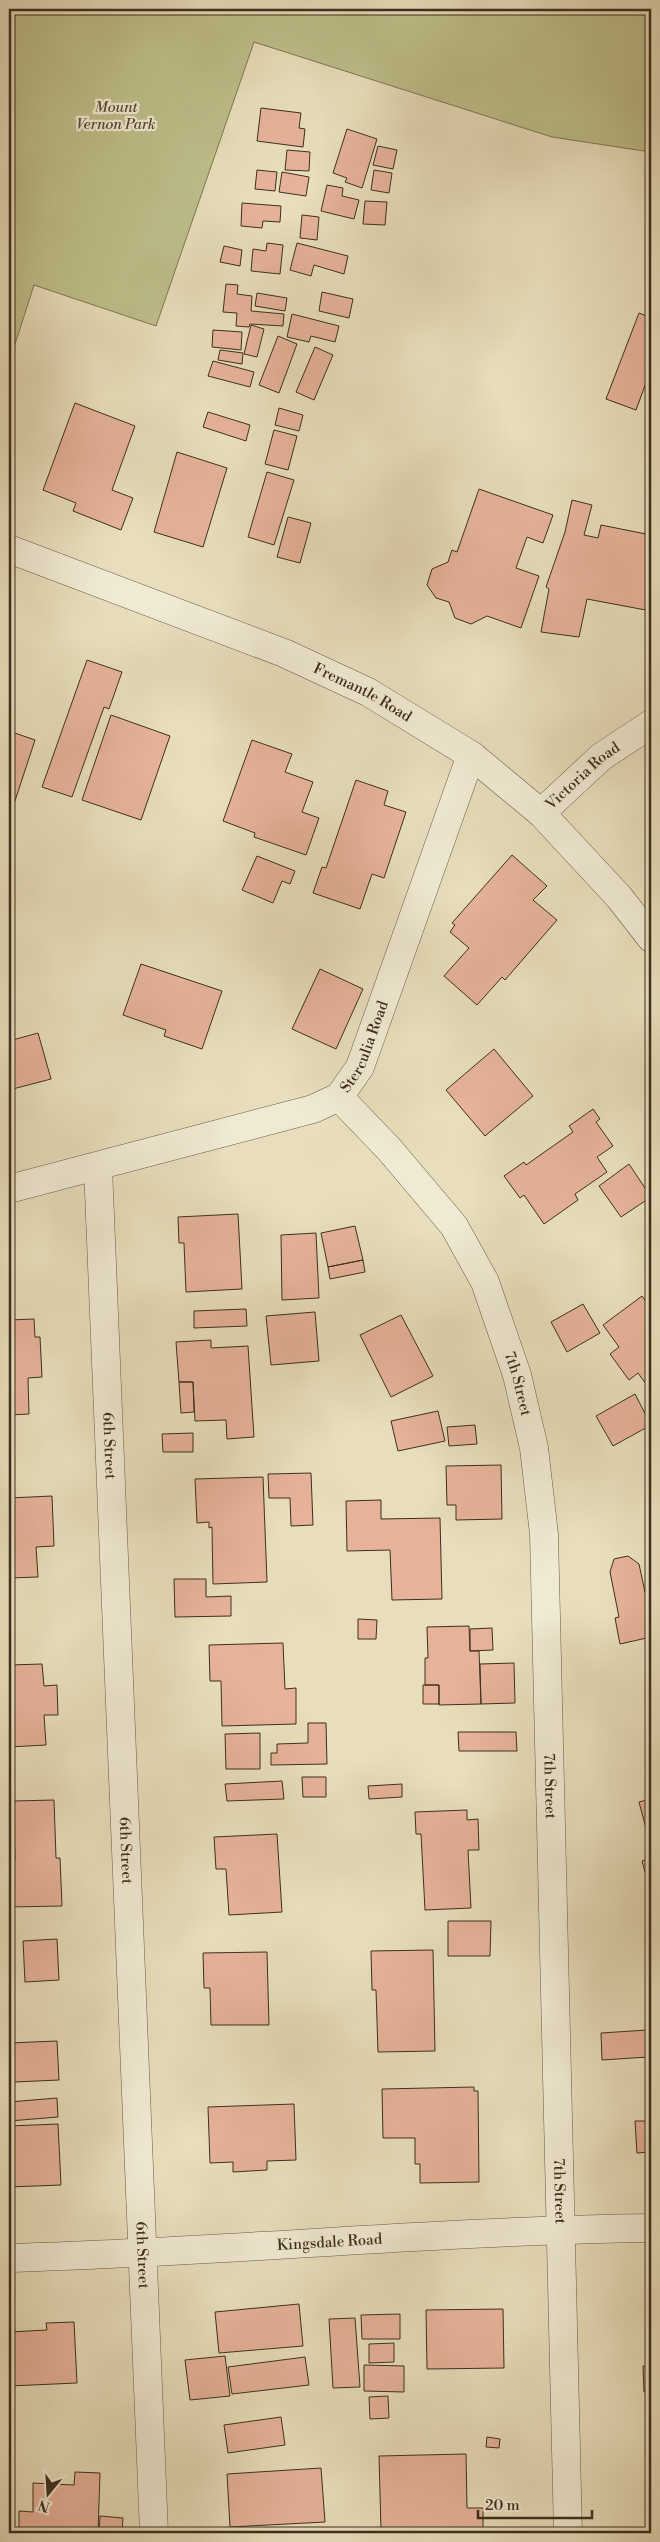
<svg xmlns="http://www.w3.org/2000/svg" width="660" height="2542" font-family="'Libre Bodoni',serif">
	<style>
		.green { fill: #bebf8b; stroke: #7e7755 }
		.building { fill: #e6b39a; stroke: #3d2f1f }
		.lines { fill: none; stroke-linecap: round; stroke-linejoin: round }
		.street-casing { stroke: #685b46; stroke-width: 29 }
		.street { stroke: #f0ead3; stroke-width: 28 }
		.labels { text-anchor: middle; stroke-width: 4.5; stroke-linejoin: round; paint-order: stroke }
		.park-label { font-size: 15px; font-style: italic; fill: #574c35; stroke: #f0ead3 }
		.street-label { font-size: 15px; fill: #3d2f1f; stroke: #f0ead3 }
	</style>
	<rect width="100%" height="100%" fill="#e8debb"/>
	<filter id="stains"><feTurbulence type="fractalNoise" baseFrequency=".004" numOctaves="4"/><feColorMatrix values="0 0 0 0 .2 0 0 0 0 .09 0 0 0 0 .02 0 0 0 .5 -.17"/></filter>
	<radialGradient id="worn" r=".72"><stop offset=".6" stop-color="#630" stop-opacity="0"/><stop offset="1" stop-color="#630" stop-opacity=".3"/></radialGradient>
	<path class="green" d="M 9,9 L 651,9 L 651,152 L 552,137 L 254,42 L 156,326 L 34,285 L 9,363 Z"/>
	<path class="building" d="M 261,108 L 301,113 L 299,128 L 305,129 L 303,147 L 257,141 Z
		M 347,129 L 377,139 L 362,188 L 345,182 L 347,178 L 333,173 Z
		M 378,146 L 397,150 L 393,169 L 373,165 Z
		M 287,150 L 310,152 L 309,171 L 285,170 Z
		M 257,170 L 277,172 L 275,191 L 255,189 Z
		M 374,170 L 392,173 L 389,193 L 371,190 Z
		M 282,172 L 309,177 L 306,196 L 279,192 Z
		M 327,185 L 343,188 L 342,196 L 359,200 L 354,219 L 321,211 Z
		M 365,201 L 387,202 L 385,225 L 363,224 Z
		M 242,203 L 281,206 L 280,222 L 263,221 L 262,228 L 241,226 Z
		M 302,215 L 319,217 L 317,240 L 300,238 Z
		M 267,243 L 283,245 L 280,274 L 251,271 L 253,249 L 266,251 Z
		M 297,243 L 348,256 L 344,274 L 314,265 L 311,276 L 290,270 Z
		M 224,246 L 242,250 L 240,266 L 220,262 Z
		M 226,284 L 238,285 L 237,294 L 252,296 L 251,311 L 284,314 L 283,326 L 250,324 L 249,327 L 236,326 L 237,313 L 223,312 Z
		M 322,292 L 353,299 L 349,318 L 319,311 Z
		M 257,293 L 287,298 L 285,311 L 255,306 Z
		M 639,313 L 651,318 L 651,369 L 636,410 L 606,399 Z
		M 292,314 L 339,326 L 335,342 L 311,336 L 309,342 L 287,337 Z
		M 251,325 L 264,329 L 257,357 L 244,354 Z
		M 213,330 L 242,332 L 241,350 L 212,347 Z
		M 278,336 L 297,344 L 279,393 L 259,385 Z
		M 315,347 L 333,355 L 314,400 L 296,392 Z
		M 220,350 L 243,353 L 242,364 L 218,360 Z
		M 213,361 L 254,372 L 250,387 L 208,376 Z
		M 75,403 L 135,426 L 112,490 L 133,498 L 121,530 L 73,511 L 76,503 L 43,490 Z
		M 279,408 L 303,415 L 299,431 L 275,425 Z
		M 208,412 L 250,425 L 246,441 L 203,427 Z
		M 274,430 L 297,436 L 288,470 L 265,464 Z
		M 177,452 L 227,468 L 203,547 L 154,532 Z
		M 267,472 L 294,480 L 274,545 L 248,537 Z
		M 479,489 L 553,515 L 543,543 L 527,537 L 516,568 L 539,576 L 521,628 L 487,616 L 471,624 L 455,618 L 449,602 L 436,598 L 427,585 L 432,569 L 448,562 L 452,550 L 457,552 Z
		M 572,500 L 592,505 L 584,535 L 598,538 L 601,525 L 651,535 L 651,611 L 587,599 L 579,637 L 541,632 L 549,589 L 546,587 L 565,532 Z
		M 288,517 L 311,523 L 300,563 L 277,557 Z
		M 87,660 L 122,672 L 109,709 L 104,707 L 72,797 L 42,787 Z
		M 111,715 L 170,736 L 141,820 L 82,800 Z
		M 9,731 L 35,740 L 9,819 Z
		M 252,740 L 292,754 L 285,772 L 313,782 L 302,812 L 319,818 L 306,855 L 254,837 L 255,833 L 223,821 Z
		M 356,780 L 388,791 L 384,805 L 406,812 L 384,878 L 372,874 L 360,909 L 313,893 L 322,867 L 326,868 Z
		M 512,855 L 547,886 L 533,900 L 557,920 L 505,980 L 502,977 L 477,1005 L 444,976 L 469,948 L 450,932 L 455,925 L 452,923 Z
		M 257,856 L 295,871 L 290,884 L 282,881 L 273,903 L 242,890 Z
		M 141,964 L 222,991 L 202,1049 L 164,1036 L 166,1030 L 123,1015 Z
		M 320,969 L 363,989 L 336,1049 L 292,1029 Z
		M 38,1033 L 51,1079 L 9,1090 L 9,1041 Z
		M 494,1049 L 533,1096 L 485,1136 L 446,1090 Z
		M 593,1109 L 600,1119 L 596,1122 L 613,1146 L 597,1157 L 607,1172 L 575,1194 L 578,1200 L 544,1224 L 524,1195 L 520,1198 L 504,1176 L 524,1162 L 526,1165 L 573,1132 L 569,1126 Z
		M 629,1164 L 651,1197 L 621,1217 L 599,1186 Z
		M 238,1214 L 242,1289 L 186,1292 L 184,1243 L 179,1243 L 178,1217 Z
		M 355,1226 L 363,1260 L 328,1267 L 321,1233 Z
		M 316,1233 L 319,1298 L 282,1300 L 281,1235 Z
		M 363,1260 L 365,1272 L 330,1279 L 328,1267 Z
		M 642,1296 L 651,1309 L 651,1391 L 638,1373 L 629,1380 L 610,1354 L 619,1347 L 603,1325 Z
		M 583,1304 L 600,1333 L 567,1352 L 551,1322 Z
		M 246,1309 L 247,1326 L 194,1328 L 194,1311 Z
		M 315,1312 L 319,1361 L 271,1365 L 266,1316 Z
		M 401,1315 L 433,1376 L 391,1397 L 360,1335 Z
		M 34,1319 L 35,1337 L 40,1337 L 42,1377 L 28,1378 L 29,1414 L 9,1415 L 9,1320 Z
		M 211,1340 L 211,1348 L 248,1346 L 254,1437 L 227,1439 L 226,1420 L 195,1421 L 193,1382 L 179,1382 L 176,1342 Z
		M 179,1382 L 193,1382 L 194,1412 L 181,1413 Z
		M 635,1394 L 651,1425 L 613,1446 L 596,1416 Z
		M 438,1411 L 445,1441 L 398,1451 L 391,1421 Z
		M 475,1425 L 477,1444 L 449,1446 L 447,1427 Z
		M 193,1433 L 193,1452 L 163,1452 L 162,1434 Z
		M 501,1465 L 502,1519 L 456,1520 L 456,1505 L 447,1505 L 446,1466 Z
		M 311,1473 L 313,1525 L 291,1526 L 290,1498 L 269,1498 L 268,1474 Z
		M 263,1477 L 267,1582 L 213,1584 L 212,1527 L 209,1528 L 209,1522 L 197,1523 L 195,1479 Z
		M 52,1496 L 54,1546 L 36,1547 L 38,1577 L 9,1578 L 9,1498 Z
		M 381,1500 L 381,1519 L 440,1518 L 442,1599 L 392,1600 L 390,1550 L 347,1551 L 346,1501 Z
		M 628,1556 L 639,1564 L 645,1592 L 651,1591 L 651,1637 L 620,1644 L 615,1618 L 619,1617 L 610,1572 L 614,1559 Z
		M 174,1579 L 206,1579 L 206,1597 L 231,1596 L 231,1616 L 175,1617 Z
		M 358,1619 L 377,1620 L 376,1639 L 358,1639 Z
		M 469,1626 L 470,1651 L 479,1651 L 481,1704 L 439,1705 L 439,1685 L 425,1685 L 425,1658 L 428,1658 L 427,1627 Z
		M 492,1628 L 493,1650 L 470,1651 L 470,1629 Z
		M 283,1643 L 285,1689 L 296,1688 L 296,1724 L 222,1726 L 221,1681 L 210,1681 L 209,1645 Z
		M 514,1663 L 515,1703 L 481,1704 L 480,1664 Z
		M 42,1664 L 44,1686 L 57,1685 L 58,1715 L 44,1715 L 46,1745 L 9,1747 L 9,1665 Z
		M 423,1685 L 439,1685 L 439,1704 L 423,1704 Z
		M 308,1723 L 326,1723 L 327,1764 L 271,1765 L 271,1753 L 277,1753 L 277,1744 L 308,1743 Z
		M 458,1732 L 516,1732 L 517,1751 L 459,1751 Z
		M 260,1733 L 260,1769 L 226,1769 L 225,1734 Z
		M 302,1777 L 326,1777 L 326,1797 L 303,1797 Z
		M 282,1781 L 284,1799 L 227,1801 L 225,1784 Z
		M 402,1784 L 402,1797 L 369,1799 L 368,1786 Z
		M 651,1799 L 651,1847 L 639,1802 Z
		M 54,1800 L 56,1858 L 60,1858 L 62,1906 L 9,1907 L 9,1860 L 15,1860 L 13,1801 Z
		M 467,1810 L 467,1820 L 478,1819 L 479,1850 L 468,1850 L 471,1908 L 425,1910 L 421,1834 L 416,1834 L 415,1812 Z
		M 277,1834 L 282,1912 L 229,1915 L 226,1869 L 216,1869 L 214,1837 Z
		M 651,1858 L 651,1894 L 642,1861 Z
		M 448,1921 L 491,1921 L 490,1956 L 448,1956 Z
		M 57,1939 L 59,1980 L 25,1982 L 23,1941 Z
		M 433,1950 L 435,2051 L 378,2052 L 376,1990 L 372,1990 L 371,1951 Z
		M 267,1952 L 269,2025 L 211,2025 L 210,1988 L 204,1988 L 203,1953 Z
		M 646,1955 L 651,1955 L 651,2013 L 649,2013 Z
		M 647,2030 L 648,2057 L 602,2060 L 601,2033 Z
		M 57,2041 L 59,2080 L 14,2082 L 14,2070 L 9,2070 L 9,2043 Z
		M 474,2087 L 474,2091 L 478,2091 L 479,2182 L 420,2183 L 420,2164 L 415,2164 L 415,2138 L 383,2138 L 382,2089 Z
		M 57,2098 L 58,2117 L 9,2121 L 9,2102 Z
		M 294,2104 L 296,2160 L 267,2161 L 267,2170 L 233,2172 L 233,2162 L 210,2163 L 208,2107 Z
		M 635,2121 L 651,2121 L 651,2152 L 637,2153 Z
		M 58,2124 L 61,2185 L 9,2187 L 9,2126 Z
		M 299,2304 L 303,2346 L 219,2353 L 215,2312 Z
		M 503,2309 L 504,2368 L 427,2369 L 426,2310 Z
		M 400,2314 L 400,2339 L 362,2339 L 361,2315 Z
		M 355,2318 L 360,2387 L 333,2388 L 329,2319 Z
		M 74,2322 L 77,2383 L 9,2386 L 9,2332 L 47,2330 L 46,2323 Z
		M 394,2343 L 394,2362 L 369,2363 L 369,2344 Z
		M 225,2356 L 230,2396 L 190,2400 L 185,2360 Z
		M 305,2357 L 309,2385 L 232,2394 L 228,2367 Z
		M 364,2365 L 404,2366 L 404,2392 L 364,2391 Z
		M 643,2366 L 651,2366 L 651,2392 L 644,2392 Z
		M 388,2396 L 389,2418 L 370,2419 L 369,2397 Z
		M 647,2396 L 651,2396 L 651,2421 L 648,2421 Z
		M 281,2417 L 285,2445 L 228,2453 L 224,2425 Z
		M 487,2437 L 500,2439 L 499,2448 L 486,2447 Z
		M 466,2454 L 467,2508 L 483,2508 L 483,2529 L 381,2530 L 379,2456 Z
		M 321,2468 L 325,2522 L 230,2527 L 227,2474 Z
		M 75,2472 L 100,2473 L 98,2533 L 19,2533 L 19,2511 L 33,2512 L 33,2483 L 74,2485 Z
		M 100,2516 L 123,2518 L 122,2533 L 99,2533 Z"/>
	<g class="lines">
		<defs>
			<g id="street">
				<path id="s1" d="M 9,549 L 284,653 L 368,692 L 471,755 L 541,813 L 619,897 L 651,938"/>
				<path id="s2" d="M 541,813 L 601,757 L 651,724"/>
				<path id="s3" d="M 339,1097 L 389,1149 L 454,1226 L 485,1282 L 517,1375 L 534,1448 L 544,1534 L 568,2533"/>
				<path id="s4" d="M 98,1167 L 154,2533"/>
				<path id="s5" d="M 9,1189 L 313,1109 L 339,1097 L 360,1067 L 471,755"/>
				<path id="s6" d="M 9,2258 C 223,2252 437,2231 651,2228"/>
			</g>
		</defs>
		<use href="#street" class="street-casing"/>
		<use href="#street" class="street"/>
	</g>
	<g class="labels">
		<g class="park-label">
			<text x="116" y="112">Mount<tspan x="116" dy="17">Vernon Park</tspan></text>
		</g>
		<g class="street-label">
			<text dy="5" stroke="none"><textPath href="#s1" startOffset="382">Fremantle Road</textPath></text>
			<text dy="5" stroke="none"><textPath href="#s2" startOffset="56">Victoria Road</textPath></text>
			<text dy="5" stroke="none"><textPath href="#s5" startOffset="400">Sterculia Road</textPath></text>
			<text dy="5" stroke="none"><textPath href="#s3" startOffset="344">7th Street</textPath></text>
			<text dy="5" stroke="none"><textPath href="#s4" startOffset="279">6th Street</textPath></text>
			<text dy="5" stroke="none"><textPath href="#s3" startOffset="749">7th Street</textPath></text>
			<text dy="5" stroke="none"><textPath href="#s4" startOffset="684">6th Street</textPath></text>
			<text dy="5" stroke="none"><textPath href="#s3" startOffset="1154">7th Street</textPath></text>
			<text dy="5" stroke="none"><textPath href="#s6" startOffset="321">Kingsdale Road</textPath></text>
			<text dy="5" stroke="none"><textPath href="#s4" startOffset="1089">6th Street</textPath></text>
		</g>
	</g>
	<rect width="660" height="2542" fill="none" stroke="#e8debb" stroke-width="30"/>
	<rect x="10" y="10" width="640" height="2522" fill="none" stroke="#3d2f1f" stroke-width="2.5"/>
	<rect x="15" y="15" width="630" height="2512" fill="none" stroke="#3d2f1f"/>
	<g transform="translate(48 2494) rotate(198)" stroke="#f0ead3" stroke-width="4" paint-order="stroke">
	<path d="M0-4L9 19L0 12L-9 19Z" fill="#3d2f1f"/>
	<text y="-8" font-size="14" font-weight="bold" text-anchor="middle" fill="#3d2f1f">N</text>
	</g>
	<path d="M478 2510v8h114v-8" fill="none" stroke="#3d2f1f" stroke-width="2.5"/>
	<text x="485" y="2510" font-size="15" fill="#3d2f1f" stroke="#f0ead3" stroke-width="4" paint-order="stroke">20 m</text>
	<rect width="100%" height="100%" filter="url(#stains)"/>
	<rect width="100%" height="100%" fill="url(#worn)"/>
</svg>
